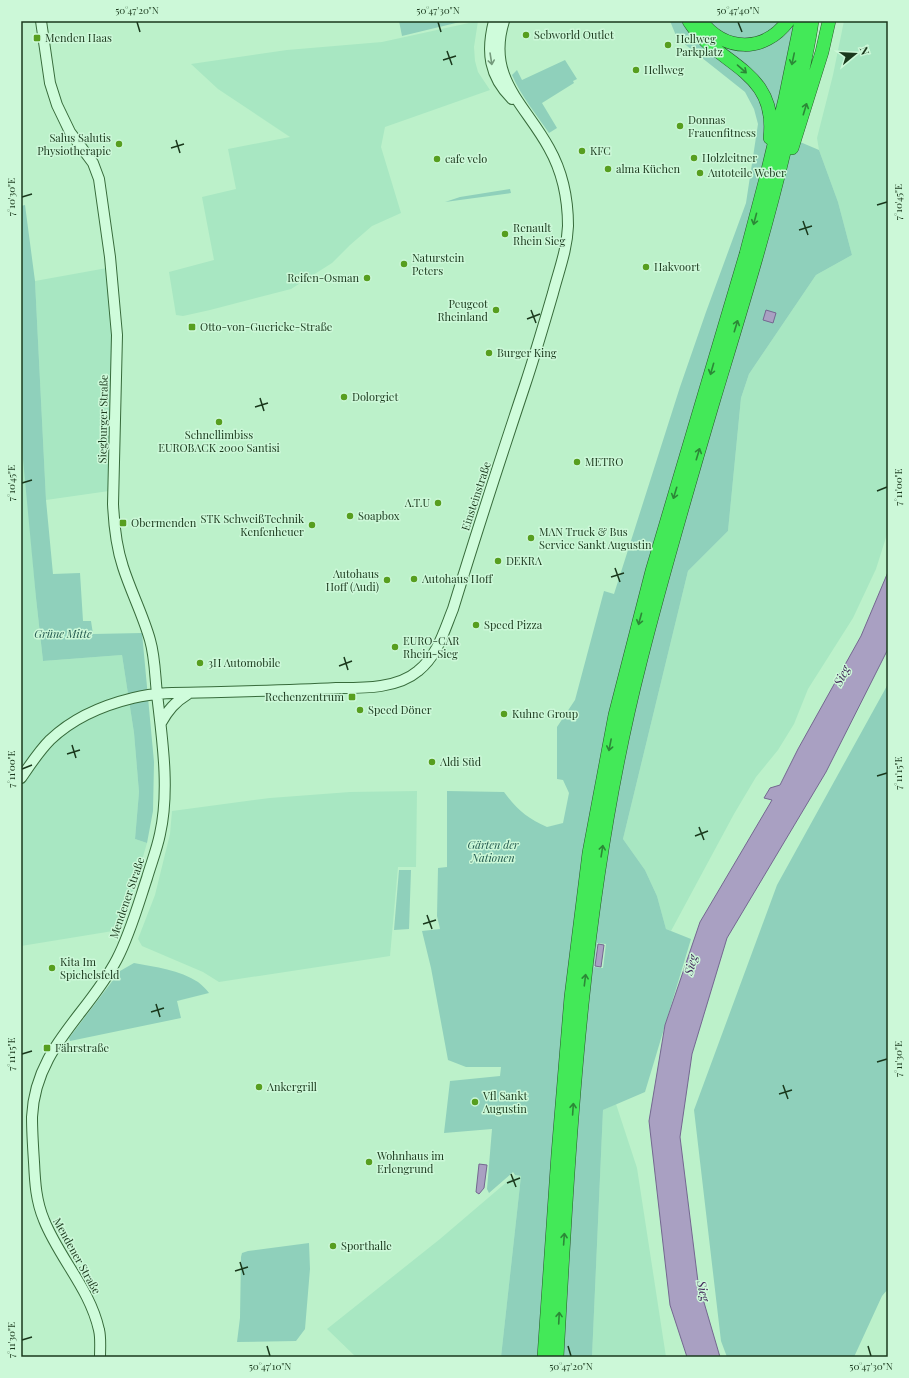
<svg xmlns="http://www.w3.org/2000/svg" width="909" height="1378" font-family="'Playfair Display',serif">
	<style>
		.farmland { fill: #a8e7c2 }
		.green { fill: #8fd0bb; fill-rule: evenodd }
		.water { fill: #a9a0c2; stroke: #746790 }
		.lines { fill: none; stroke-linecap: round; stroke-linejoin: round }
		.secondary-casing { stroke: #376b3b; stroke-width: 12 }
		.highway-casing { stroke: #29572b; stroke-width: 14 }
		.secondary { stroke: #cffcdb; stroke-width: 10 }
		.highway { stroke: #43e958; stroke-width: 13 }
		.oneway { stroke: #749a7c }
		.oneway2 { stroke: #2c8837 }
		.ticks { fill: none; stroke: #1a381c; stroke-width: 1.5 }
		.poi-dot { fill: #579e1f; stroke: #ccf8d8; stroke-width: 1.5 }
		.labels { text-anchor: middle; stroke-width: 3; stroke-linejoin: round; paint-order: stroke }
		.poi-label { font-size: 11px; fill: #1a381c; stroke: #ccf8d8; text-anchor: start }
		.street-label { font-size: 11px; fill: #1a381c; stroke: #ccf8d8 }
		.park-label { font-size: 11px; font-style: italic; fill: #1f564c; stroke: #ccf8d8 }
		.water-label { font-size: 12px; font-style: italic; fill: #412859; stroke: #ccf8d8 }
		.neatline { fill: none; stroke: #1a381c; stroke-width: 1.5 }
		.ticks-label { font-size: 10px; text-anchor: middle; fill: #1a381c }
	</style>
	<rect width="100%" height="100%" fill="#bcf1ca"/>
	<path class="farmland" d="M 478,21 L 474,47 L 475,61 L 478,72 L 490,90 L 385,127 L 381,147 L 401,213 L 372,226 L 350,245 L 332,263 L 291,289 L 210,310 L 183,316 L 176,315 L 169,272 L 214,260 L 202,197 L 236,189 L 228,149 L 290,137 L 218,89 L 191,64 L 287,50 L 382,42 Z
		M 844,21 L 888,21 L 888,531 L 876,569 L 853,618 L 808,689 L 794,724 L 778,750 L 756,777 L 734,814 L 671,931 L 666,929 L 657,896 L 645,870 L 623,839 L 688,571 L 728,531 L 741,398 L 749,374 L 816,275 L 852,255 L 838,202 L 819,150 L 817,138 L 833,75 Z
		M 107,268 L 113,341 L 109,491 L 46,500 L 35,281 Z
		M 21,419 L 36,598 L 43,661 L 122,655 L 134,733 L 139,792 L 135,839 L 147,843 L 131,898 L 119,930 L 21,946 Z
		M 417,791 L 416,867 L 398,867 L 390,956 L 219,982 L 203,972 L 142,946 L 138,939 L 155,895 L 170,834 L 172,811 L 270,798 L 350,792 Z
		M 616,1104 L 637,1168 L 666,1357 L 592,1357 L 603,1110 Z
		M 515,1175 L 521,1176 L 501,1357 L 356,1357 L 327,1329 L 440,1239 Z"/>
	<path class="green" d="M 399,21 L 464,21 L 402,36 Z
		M 670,21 L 685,21 L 742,73 L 759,94 L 767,128 L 819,150 L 838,202 L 852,255 L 816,275 L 749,374 L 741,398 L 728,531 L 688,571 L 623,839 L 645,870 L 657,896 L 666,929 L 691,939 L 645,1092 L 603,1110 L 592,1357 L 501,1357 L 521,1176 L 515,1175 L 513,1172 L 489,1193 L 487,1189 L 492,1129 L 444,1133 L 450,1081 L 500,1076 L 501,1067 L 466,1067 L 448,1060 L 431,968 L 422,931 L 440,929 L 437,916 L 438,868 L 447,867 L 447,791 L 504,792 C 517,810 527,818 547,827 L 563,823 L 569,793 L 563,780 L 557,779 L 557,727 L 575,700 L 604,591 L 614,594 L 680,387 L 706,312 L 746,203 L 758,124 L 754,109 L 745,92 L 677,38 ZM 597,943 L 606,944 L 603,968 L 594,967 Z
		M 695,21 L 744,48 L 791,21 L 795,21 L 775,114 L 732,56 Z
		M 707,21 L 780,21 C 769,34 746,46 730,38 C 722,34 714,26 707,21 Z
		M 565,60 L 577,79 L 573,81 L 574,83 L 542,103 L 557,128 L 549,133 C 536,114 521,96 512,75 L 517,70 L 522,80 Z
		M 510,189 L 511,193 L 445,202 L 460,197 Z
		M 25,205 L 35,281 L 46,500 L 53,574 L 80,573 L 83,621 L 91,621 L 93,634 L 142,633 L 154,762 L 153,811 L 147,843 L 135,839 L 139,792 L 134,733 L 122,655 L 43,661 L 36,598 L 23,459 L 21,414 L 21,206 Z
		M 888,684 L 888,1289 L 882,1296 L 854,1357 L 727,1357 L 721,1341 L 694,1110 L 777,885 Z
		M 399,870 L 411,870 L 409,929 L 394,930 Z
		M 134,963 C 155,967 180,970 198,982 C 202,985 206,989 209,993 L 177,1001 L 181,1018 L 70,1041 L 69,1038 L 120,971 Z
		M 309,1243 L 310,1269 L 305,1329 L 296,1341 L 237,1342 L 240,1318 L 241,1257 L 242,1253 L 248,1251 Z"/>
	<path class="water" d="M 766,310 L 776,313 L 773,323 L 763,320 Z
		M 888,572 L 888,649 L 826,772 L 727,938 L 692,1054 L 680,1137 L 698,1282 L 720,1357 L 687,1357 L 670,1305 L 649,1121 L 665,1025 L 700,922 L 772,800 L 764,798 L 770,788 L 780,785 L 798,749 L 861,636 Z
		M 598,944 L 604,945 L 601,967 L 595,966 Z
		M 479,1164 L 487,1165 L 484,1188 L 479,1194 L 476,1192 Z"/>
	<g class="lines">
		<defs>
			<path id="secondary" d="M 41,21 L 50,83 L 57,105 L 70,132 L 93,163 L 99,179 L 110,257 L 117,335 L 113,504 C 114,526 116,546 123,567 C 131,592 143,615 150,640 C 155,657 155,676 157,694 C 162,738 170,790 160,834 C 157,849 151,864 147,878 C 138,905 130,934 117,959 C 88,1015 35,1048 32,1117 C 32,1132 33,1147 34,1162 C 35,1183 36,1201 44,1220 C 59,1258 90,1289 99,1330 C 101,1338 100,1348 100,1357
				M 494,21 C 486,52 489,76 512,99
				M 161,723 C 168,710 175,702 188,694
				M 21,778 C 30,765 39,751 50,740 C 73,718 104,705 133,698 C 162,691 192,693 221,692 C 260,691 298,690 336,688 C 362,688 397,689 418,671 C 438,655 444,631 453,609 C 476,534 500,460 525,385 C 535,355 544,324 553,293 C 559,270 567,250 568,226 C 568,199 562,171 549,148 C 525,104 486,78 504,21"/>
			<path id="highway" d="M 689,21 C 717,66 778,69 770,138
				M 701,21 C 725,52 764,53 788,21
				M 792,148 L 822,52 L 829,21
				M 544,1357 L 558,1154 L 571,997 L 589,853 L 615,715 L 652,571 L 746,254 L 765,182 L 785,99 L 801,21
				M 557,1357 C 570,1125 582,890 640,663 C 662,575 688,487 714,399 C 739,316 765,233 785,148 C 794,106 806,64 812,21"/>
		</defs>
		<use href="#secondary" class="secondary-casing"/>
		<use href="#highway" class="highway-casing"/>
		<use href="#secondary" class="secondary"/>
		<use href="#highway" class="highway"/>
	</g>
	<defs><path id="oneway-shaft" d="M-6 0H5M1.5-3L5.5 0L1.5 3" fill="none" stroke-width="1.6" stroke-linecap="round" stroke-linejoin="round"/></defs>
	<use class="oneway" href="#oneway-shaft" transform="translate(491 59) rotate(81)"/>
	<g class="oneway2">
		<use href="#oneway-shaft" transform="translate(793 59) rotate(102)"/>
		<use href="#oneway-shaft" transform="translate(742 69) rotate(41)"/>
		<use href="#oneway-shaft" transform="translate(805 109) rotate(-73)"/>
		<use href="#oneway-shaft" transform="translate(755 219) rotate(105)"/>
		<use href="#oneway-shaft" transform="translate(736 326) rotate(-73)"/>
		<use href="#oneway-shaft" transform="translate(712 369) rotate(106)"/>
		<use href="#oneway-shaft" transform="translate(698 454) rotate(-73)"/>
		<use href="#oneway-shaft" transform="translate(675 493) rotate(107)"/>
		<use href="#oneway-shaft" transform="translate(640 619) rotate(105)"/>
		<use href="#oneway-shaft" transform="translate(610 745) rotate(101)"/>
		<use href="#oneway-shaft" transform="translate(602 851) rotate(-81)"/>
		<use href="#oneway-shaft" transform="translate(585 980) rotate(-83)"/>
		<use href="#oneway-shaft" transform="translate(573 1109) rotate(-86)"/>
		<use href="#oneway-shaft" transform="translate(564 1239) rotate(-86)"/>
		<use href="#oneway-shaft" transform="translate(559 1318) rotate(-87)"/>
	</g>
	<path class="ticks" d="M 137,22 L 140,32M 438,22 L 441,32M 738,22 L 742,32M 447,51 L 452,65M 443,60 L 456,56M 176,140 L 180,153M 171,148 L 184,144M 22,197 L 32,194M 877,205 L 887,202M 803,221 L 808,235M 799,230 L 812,226M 531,310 L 536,323M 527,319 L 540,314M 260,398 L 264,411M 255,407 L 268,403M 22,483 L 32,480M 877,491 L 887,487M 615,568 L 620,582M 611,577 L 624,573M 344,657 L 348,670M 339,666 L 352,661M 72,745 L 76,758M 67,754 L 80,750M 22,769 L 32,765M 877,776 L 887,773M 699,827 L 704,840M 695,836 L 708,831M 427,915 L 432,929M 423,924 L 436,920M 156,1004 L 160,1017M 151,1012 L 164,1008M 22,1054 L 32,1051M 877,1062 L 887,1059M 783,1085 L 788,1099M 779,1094 L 792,1090M 511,1174 L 516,1187M 507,1183 L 520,1178M 240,1262 L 244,1275M 235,1271 L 248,1267M 22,1340 L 32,1337M 267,1346 L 270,1356M 568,1346 L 571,1356M 868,1346 L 871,1356"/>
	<g class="poi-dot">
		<circle cx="526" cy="35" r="4"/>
		<rect x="33" y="34" width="8" height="8" rx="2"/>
		<circle cx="668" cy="45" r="4"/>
		<circle cx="636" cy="70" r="4"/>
		<circle cx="680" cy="126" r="4"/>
		<circle cx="119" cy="144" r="4"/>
		<circle cx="582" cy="151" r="4"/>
		<circle cx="694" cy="158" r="4"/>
		<circle cx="437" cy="159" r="4"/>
		<circle cx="608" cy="169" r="4"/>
		<circle cx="700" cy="173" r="4"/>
		<circle cx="505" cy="234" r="4"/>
		<circle cx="404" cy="264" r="4"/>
		<circle cx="646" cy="267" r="4"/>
		<circle cx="367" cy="278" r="4"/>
		<circle cx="496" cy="310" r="4"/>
		<rect x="188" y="323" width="8" height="8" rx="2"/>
		<circle cx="489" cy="353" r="4"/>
		<circle cx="344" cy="397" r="4"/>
		<circle cx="219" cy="422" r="4"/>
		<circle cx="577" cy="462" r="4"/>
		<circle cx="438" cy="503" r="4"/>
		<circle cx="350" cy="516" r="4"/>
		<rect x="119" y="519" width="8" height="8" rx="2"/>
		<circle cx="312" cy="525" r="4"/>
		<circle cx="531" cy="538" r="4"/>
		<circle cx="498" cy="561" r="4"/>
		<circle cx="414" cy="579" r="4"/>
		<circle cx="387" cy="580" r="4"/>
		<circle cx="476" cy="625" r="4"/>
		<circle cx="395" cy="647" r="4"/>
		<circle cx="200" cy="663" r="4"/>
		<rect x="348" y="693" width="8" height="8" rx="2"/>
		<circle cx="360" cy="710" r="4"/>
		<circle cx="504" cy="714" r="4"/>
		<circle cx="432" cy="762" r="4"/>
		<circle cx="52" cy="968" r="4"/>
		<rect x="43" y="1044" width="8" height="8" rx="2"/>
		<circle cx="259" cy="1087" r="4"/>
		<circle cx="475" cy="1102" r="4"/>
		<circle cx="369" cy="1162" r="4"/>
		<circle cx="333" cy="1246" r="4"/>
	</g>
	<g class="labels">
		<g class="poi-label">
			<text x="534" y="39">Sebworld Outlet</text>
			<text x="45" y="42">Menden Haas</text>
			<text x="676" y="43">Hellweg<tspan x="676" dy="13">Parkplatz</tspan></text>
			<text x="644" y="74">Hellweg</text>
			<text x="688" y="124">Donnas<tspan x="688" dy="13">Frauenfitness</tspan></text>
			<text x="111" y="142" text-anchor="end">Salus Salutis<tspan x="111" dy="13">Physiotherapie</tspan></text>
			<text x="590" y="155">KFC</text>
			<text x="702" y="162">Holzleitner</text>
			<text x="445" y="163">cafe velo</text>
			<text x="616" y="173">alma Küchen</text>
			<text x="708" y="177">Autoteile Weber</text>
			<text x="513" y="232">Renault<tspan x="513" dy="13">Rhein Sieg</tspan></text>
			<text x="412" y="262">Naturstein<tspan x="412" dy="13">Peters</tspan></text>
			<text x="654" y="271">Hakvoort</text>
			<text x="359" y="282" text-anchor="end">Reifen-Osman</text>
			<text x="488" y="308" text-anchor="end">Peugeot<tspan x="488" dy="13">Rheinland</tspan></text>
			<text x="200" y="331">Otto-von-Guericke-Straße</text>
			<text x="497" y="357">Burger King</text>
			<text x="352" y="401">Dolorgiet</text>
			<text x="219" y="439" text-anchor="middle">Schnellimbiss<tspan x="219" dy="13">EUROBACK 2000 Santisi</tspan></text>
			<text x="585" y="466">METRO</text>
			<text x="430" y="507" text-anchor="end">A.T.U</text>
			<text x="358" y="520">Soapbox</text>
			<text x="304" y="523" text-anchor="end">STK SchweißTechnik<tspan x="304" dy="13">Kenfenheuer</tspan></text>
			<text x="131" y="527">Obermenden</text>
			<text x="539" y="536">MAN Truck &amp; Bus<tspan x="539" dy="13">Service Sankt Augustin</tspan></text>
			<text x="506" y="565">DEKRA</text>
			<text x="379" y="578" text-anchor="end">Autohaus<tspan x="379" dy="13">Hoff (Audi)</tspan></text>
			<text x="422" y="583">Autohaus Hoff</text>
			<text x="484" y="629">Speed Pizza</text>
			<text x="403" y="645">EURO-CAR<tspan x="403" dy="13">Rhein-Sieg</tspan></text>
			<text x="208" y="667">3H Automobile</text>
			<text x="344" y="701" text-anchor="end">Rechenzentrum</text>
			<text x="368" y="714">Speed Döner</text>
			<text x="512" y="718">Kuhne Group</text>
			<text x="440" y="766">Aldi Süd</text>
			<text x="60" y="966">Kita Im<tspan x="60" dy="13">Spichelsfeld</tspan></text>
			<text x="55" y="1052">Fährstraße</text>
			<text x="267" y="1091">Ankergrill</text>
			<text x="483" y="1100">Vfl Sankt<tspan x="483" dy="13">Augustin</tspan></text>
			<text x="377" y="1160">Wohnhaus im<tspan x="377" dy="13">Erlengrund</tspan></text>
			<text x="341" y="1250">Sporthalle</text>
		</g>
		<g class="street-label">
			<text transform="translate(103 419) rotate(-89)" y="4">Siegburger Straße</text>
			<text transform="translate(476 496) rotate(-72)" y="4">Einsteinstraße</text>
			<text transform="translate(127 898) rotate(-71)" y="4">Mendener Straße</text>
			<text transform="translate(77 1256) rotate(61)" y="4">Mendener Straße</text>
		</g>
		<g class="park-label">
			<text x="63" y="638">Grüne Mitte</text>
			<text x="493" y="849">Gärten der<tspan x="493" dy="13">Nationen</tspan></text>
		</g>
		<g class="water-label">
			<text transform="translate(842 676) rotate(-63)" y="4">Sieg</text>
			<text transform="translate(691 965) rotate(-75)" y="4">Sieg</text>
			<text transform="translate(703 1291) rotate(78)" y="4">Sieg</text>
		</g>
	</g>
	<rect width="909" height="1378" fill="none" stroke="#ccf8d8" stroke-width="44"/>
	<g transform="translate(855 54) rotate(72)" stroke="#ccf8d8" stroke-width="3" paint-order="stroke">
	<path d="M0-3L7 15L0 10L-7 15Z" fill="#1a381c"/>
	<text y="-6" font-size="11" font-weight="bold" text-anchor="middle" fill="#1a381c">N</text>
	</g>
	<rect x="22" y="22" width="865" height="1334" class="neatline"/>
	<g class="ticks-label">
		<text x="137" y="14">50°47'20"N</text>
		<text x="438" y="14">50°47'30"N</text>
		<text x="738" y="14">50°47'40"N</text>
		<text transform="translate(11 197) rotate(-90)" y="4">7°10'30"E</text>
		<text transform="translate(898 202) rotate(-90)" y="4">7°10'45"E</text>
		<text transform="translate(11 483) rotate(-90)" y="4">7°10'45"E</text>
		<text transform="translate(898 487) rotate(-90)" y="4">7°11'00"E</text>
		<text transform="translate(11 769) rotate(-90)" y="4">7°11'00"E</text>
		<text transform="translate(898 773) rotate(-90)" y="4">7°11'15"E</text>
		<text transform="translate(11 1054) rotate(-90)" y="4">7°11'15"E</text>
		<text transform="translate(898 1059) rotate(-90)" y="4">7°11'30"E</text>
		<text transform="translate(11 1340) rotate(-90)" y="4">7°11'30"E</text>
		<text x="270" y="1370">50°47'10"N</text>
		<text x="571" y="1370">50°47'20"N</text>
		<text x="871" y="1370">50°47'30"N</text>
	</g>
</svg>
